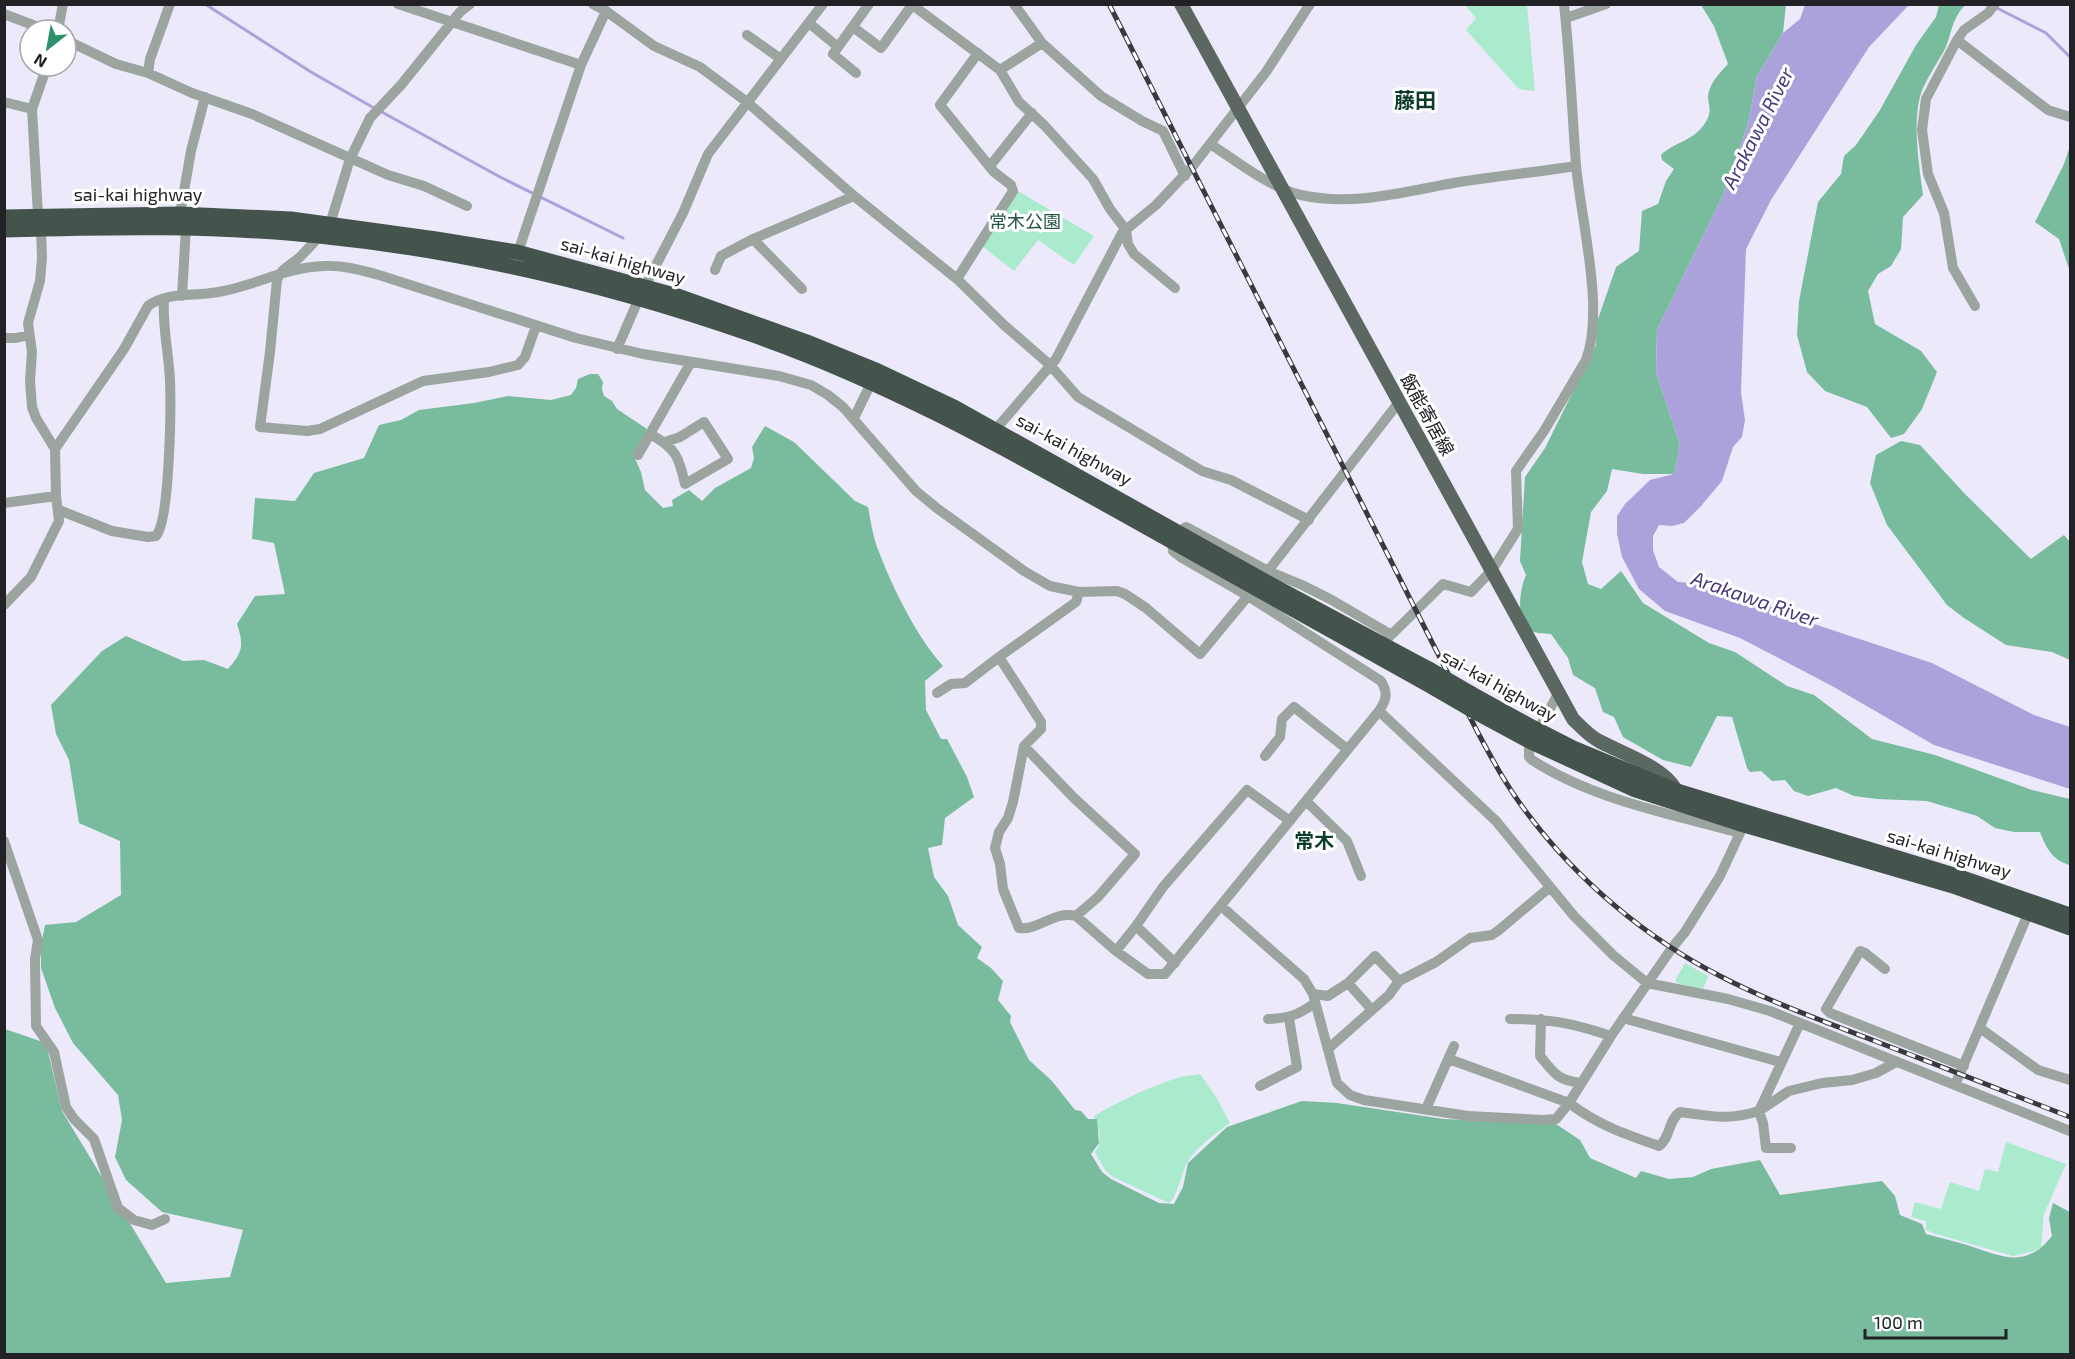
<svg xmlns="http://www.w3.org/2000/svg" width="2075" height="1359" font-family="'Exo 2','Noto Sans JP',sans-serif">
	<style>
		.green { fill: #aaebcd }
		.forest { fill: #78bc9d }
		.water { fill: #aba2dc }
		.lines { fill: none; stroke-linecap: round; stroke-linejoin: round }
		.stream { stroke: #aba2dc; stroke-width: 3 }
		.minor { stroke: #9ca4a0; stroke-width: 10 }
		.major { stroke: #5b6862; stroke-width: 14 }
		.highway { stroke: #44534c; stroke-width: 15 }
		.rail-casing { stroke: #39393f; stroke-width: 5 }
		.rail { stroke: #fff; stroke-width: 3; stroke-dasharray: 9; stroke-linecap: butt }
		.highway-bridge { stroke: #44534c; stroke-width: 15 }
		.labels { text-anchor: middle; stroke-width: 6; stroke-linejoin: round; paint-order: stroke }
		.street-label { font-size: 18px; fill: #212126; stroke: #fff }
		.park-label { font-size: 18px; fill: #225742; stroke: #fff }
		.water-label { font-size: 20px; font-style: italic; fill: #47367b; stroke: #fff }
		.neighbourhood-label { font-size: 20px; font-weight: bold; fill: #0c3c2a; stroke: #fff }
		.quarter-label { font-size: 21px; font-weight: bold; fill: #0c3c2a; stroke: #fff }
	</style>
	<rect width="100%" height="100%" fill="#ebe9fa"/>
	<path class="green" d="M 1465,5 L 1527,5 L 1535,91 L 1519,89 L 1466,30 L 1476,18 Z
		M 1018,191 L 1094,236 L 1074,265 L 1038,240 L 1014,271 L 982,246 Z
		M 1685,963 L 1708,976 L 1703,989 L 1680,984 L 1675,981 Z
		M 1200,1074 L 1216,1097 L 1230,1123 C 1215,1134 1193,1149 1185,1167 C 1181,1178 1178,1189 1173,1199 L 1169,1203 L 1113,1177 L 1105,1170 L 1095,1152 C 1104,1140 1098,1129 1094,1116 C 1121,1100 1151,1086 1181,1077 C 1187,1075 1193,1076 1200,1074 Z
		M 2006,1142 L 2066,1164 L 2044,1214 L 2041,1247 L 2034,1251 L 2013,1256 L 1936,1234 L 1926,1230 L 1926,1221 L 1911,1217 L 1915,1202 L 1941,1209 L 1950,1182 L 1979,1191 L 1985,1169 L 1998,1172 Z"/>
	<path class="forest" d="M 1701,5 L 1786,5 L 1783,33 L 1757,76 L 1748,124 L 1723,195 L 1657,330 L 1656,372 L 1680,445 L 1674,474 L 1643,474 L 1612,469 L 1607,491 L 1591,512 L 1582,562 L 1588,584 L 1601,589 L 1621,571 L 1643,603 L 1709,643 L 1735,652 L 1787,686 L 1814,695 L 1872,739 L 1935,755 L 2032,790 L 2070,799 L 2070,865 C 2053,861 2046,848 2040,832 L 2014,832 L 1995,828 L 1977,816 L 1927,801 L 1877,799 L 1854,796 L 1836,788 L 1808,796 L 1794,791 L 1785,780 L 1772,781 L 1761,771 L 1750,772 L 1747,768 L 1732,717 L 1717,716 L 1691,767 L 1663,760 L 1623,737 L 1614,717 L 1603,712 L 1595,688 L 1573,675 L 1568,658 L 1551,634 C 1543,633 1533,634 1527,628 C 1516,615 1520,589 1526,575 L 1520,561 L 1525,477 L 1545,448 L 1596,345 L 1597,322 L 1616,267 L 1639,251 L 1642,211 L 1658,204 L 1666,181 L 1674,169 L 1662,160 L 1661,155 C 1673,143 1692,141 1703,126 C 1716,109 1705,104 1709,91 C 1712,80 1721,72 1728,64 L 1714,26 Z
		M 1939,5 L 1965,5 C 1950,22 1953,32 1944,51 C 1937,63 1929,75 1923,88 C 1911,116 1919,165 1923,195 L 1903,217 L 1901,249 L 1891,266 L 1878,274 L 1868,291 L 1875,324 L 1921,351 L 1937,372 L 1922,409 L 1904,434 L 1891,438 L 1867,407 L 1825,391 L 1807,372 L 1797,335 L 1799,301 L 1818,202 L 1841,174 L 1844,156 L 1856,145 L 1880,110 L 1916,45 L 1936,17 Z
		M 2070,146 L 2070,272 L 2059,239 L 2035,222 L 2064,164 Z
		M 590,374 L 598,374 L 603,382 L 602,389 L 604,396 L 612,401 L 617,409 L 647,429 L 634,456 L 641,472 L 645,490 L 663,508 L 673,506 L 672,500 L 689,490 L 702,501 L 715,488 L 751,468 L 754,458 L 752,447 L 765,426 L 794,442 L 855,501 L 868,507 C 871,522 873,538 879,552 C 893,589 917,637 943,666 L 925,681 L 926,710 L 941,739 L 947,739 L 967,777 L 974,797 L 945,818 L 942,845 L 928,848 L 934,877 L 948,896 L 958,925 L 982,947 L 977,958 L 991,968 L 1003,981 L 998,1000 L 1011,1016 L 1010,1022 L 1029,1060 L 1052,1081 L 1075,1110 L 1081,1111 L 1088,1119 L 1097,1119 L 1099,1143 L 1091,1154 L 1102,1172 L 1111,1179 L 1159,1203 L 1174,1204 L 1183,1187 L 1188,1163 L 1227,1127 L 1302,1101 L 1337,1103 L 1444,1119 L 1556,1124 L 1580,1140 L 1590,1158 L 1636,1178 L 1641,1171 L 1669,1179 L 1693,1177 L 1711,1169 L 1760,1160 L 1780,1195 L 1882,1181 L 1895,1196 L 1900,1215 L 1922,1224 L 1926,1234 C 1940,1238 1954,1241 1967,1245 C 2002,1256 2025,1270 2052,1236 L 2049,1218 L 2053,1203 L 2070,1212 L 2070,1354 L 5,1354 L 5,1029 L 46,1043 L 62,1111 L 166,1283 L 230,1277 L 243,1230 L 162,1212 L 126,1180 L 115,1157 L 122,1120 L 118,1095 L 73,1043 L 55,1008 L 41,968 L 41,945 L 45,925 L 76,922 L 121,895 L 120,841 L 79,823 L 69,760 L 56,734 L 51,705 L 102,651 L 126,636 L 183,661 L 204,660 L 228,669 C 243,652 244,645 237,624 L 255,596 L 285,594 L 274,543 L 252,539 L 255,498 L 295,501 L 314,473 L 364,458 L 379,425 L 401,420 L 419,410 L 474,403 L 508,396 L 551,400 L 571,395 L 576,388 L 578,379 Z
		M 1901,441 L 1920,445 L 1965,494 L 2031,559 L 2064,535 L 2070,542 L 2070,660 L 2052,652 L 2006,645 L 1964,618 L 1947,605 L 1887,525 L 1870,483 L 1876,455 Z"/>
	<path class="water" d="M 1805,5 L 1909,5 L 1869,47 L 1771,200 L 1746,249 L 1741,392 L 1745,420 L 1742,437 L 1733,447 L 1722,481 L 1701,506 L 1684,523 L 1672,526 L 1659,525 L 1653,536 L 1653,550 L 1659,567 L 1678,582 L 1721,585 L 1814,624 L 1932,663 L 2034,715 L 2070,727 L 2070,789 L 1934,745 L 1832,686 L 1740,638 L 1665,611 L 1639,589 L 1622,557 L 1617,534 L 1617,516 L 1625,504 L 1650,480 L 1674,474 L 1680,445 L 1656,372 L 1657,330 L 1723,195 L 1748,124 L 1757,76 L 1783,33 L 1800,19 Z"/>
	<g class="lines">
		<path class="stream" d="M 205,4 L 311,72 L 374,108
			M 1995,7 L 2046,33 L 2070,57
			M 380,111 L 500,177 L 623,238"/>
		<path class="minor" d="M 398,4 L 581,65
			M 593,4 L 606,11 L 654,46 L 700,67 L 747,102 L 854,196 L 957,279 L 1004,325 L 1050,365 L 1078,397 L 1202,471 L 1231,480 L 1309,520
			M 911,4 L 1000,70 L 1019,102 L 1044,125 L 1093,179 L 1110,209 L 1126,230 L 1128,244 L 1134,254 L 1175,288
			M 1014,4 L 1042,43 L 1101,96 L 1142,121 L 1163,131 L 1185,176
			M 4,14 L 46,30
			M 1566,18 L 1606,4
			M 809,23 L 838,47
			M 853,27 L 881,48 L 912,5
			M 58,30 L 63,4
			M 747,35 L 781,59
			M 66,40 L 116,64 L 148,73 L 192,93 L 252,114 L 388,175 L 424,186 L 467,206
			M 1957,40 L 2048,110 L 2070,117
			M 1000,70 L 1042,43
			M 148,73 L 150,59 L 170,4
			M 856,73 L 833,54 L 869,4
			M 4,102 L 32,109
			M 1210,144 C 1237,161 1270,188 1301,195 C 1353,207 1407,191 1459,182 C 1498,176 1537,172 1576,166
			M 990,166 L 1032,113
			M 180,214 L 191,151 L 205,97
			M 38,215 L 32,109 L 47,66
			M 330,224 L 350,159 L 370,118 L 401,85 L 460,12 L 470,4
			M 320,236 C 313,243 307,250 300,257 C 291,265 281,268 277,280 L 270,352 L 260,427 L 307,431 L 320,429 L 423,381 L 489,372 L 518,365 L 525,357 L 536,326
			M 753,239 L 802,289
			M 516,258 L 581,65 L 606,11
			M 715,270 L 721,256 L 753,239 L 854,196
			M 957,279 L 1013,191 L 1011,185 L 994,172 L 940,105 L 978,53
			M 182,296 L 186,227
			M 1975,306 L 1953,268 L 1944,213 L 1928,174 L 1922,130 L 1926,99 L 1957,40 L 1964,30 L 1988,13 L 1995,4
			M 4,338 L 16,338 L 29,335
			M 617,349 L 639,298 L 683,213 L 708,154 L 823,4
			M 854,418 L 871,383
			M 996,429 L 1056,359 L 1122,233 L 1156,205 L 1192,167 L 1266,72 L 1310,4
			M 650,434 C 676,448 679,457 685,484 L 728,459 L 704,422 L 680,437 L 665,442
			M 55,449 L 124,349 L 148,306 C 164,293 191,296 211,293 C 249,289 284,267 324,266 C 342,265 361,270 379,275 L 576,338 L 643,354 L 779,376 L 811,385 L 828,395 L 843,407 L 916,491 L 938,509 L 1024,571 L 1050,586 L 1079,592 L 1117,591 L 1125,594 L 1146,608 L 1200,654 L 1248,596 L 1381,681 C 1388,693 1387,699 1379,711 L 1165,974 L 1148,974 L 1116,951 L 1076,916 C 1055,910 1038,931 1019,928 L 1003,889 L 1000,864 L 995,848 L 999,832 L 1008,818 L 1013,802 L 1024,746 L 1041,729 L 1041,722 L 999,657 L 1076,602 L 1079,592
			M 638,455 L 691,362
			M 4,503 L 56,496
			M 59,510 L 112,531 L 148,537 L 156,536 C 170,520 171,407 170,381 C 169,354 162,326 164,299
			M 1180,531 L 1186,527 L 1268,571 L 1302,585 L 1330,599 L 1390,634
			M 1172,541 L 1173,551 L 1182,558 L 1248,596
			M 1268,571 L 1399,402
			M 4,605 L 31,577 L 59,521 L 56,496 L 55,449 L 36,418 L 32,407 L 30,381 L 32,352 L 28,323 L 40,281 L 42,258 L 41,229
			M 1387,639 L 1443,584 L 1471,592 L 1492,570 L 1518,529 L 1516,471 L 1544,431 L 1586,360 C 1605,309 1581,221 1576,165 C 1572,111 1570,58 1564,4
			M 937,693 L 951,684 L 965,683 L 999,657
			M 1379,711 L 1496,821 L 1574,916 L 1613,955 L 1647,983 L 1728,999 L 1770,1011 L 1800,1023
			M 1541,725 L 1558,694
			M 1024,746 L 1074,798 L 1135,854 L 1098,897 L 1076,916
			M 1529,749 L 1529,757 L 1532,760 C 1594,800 1669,813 1739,833
			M 1265,756 L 1280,737 L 1282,719 L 1294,707 L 1347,749
			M 1306,801 L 1347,841 L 1361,876
			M 4,841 L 38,940 L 35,959 L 36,1026 L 54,1052 L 66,1107 L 74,1119 L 94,1139 L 118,1208 L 134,1220 L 152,1225 L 165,1219
			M 1221,906 L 1304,979 L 1313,994 L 1337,1083 L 1350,1095 L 1364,1100 L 1468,1116 L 1543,1120 L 1556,1119 L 1569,1103 L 1611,1036 L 1672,948 L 1685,932 L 1720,876 L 1746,820
			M 1136,926 L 1163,887 L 1247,790 L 1290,821
			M 1116,951 L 1136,926 L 1175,963
			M 1885,969 L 1865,953 L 1860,951 L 1826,1009 L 1830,1013 L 1964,1066
			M 1348,983 L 1372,1010
			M 1313,994 L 1328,996 L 1348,983 L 1375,956 L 1399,981
			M 1623,1018 L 1780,1062
			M 1268,1019 C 1290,1018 1298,1015 1315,1003
			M 1510,1019 C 1551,1019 1572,1023 1611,1036
			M 1541,1019 L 1540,1056 C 1555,1074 1557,1080 1581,1083
			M 1980,1028 L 2038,1070 L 2070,1080
			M 1329,1048 L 1389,995 L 1399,981 L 1436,962 L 1470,938 L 1492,935 L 1499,930 L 1549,888
			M 1449,1059 L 1569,1103 C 1598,1125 1625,1134 1659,1146 C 1671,1137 1668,1120 1680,1112 C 1713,1116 1726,1121 1759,1111 L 1800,1023 L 2070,1131
			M 1955,1085 L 2031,907
			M 1260,1086 L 1297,1067 L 1289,1018
			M 1426,1109 L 1454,1046
			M 1791,1148 L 1766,1148 L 1763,1123 L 1759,1111 L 1789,1091 L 1822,1083 L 1852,1080 L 1876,1073 L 1896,1062"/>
		<path class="major" d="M 1181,4 L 1573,719 C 1581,727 1589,736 1599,741 C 1621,753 1668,768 1677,793"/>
		<path class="highway" d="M 4,217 L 180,214 L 291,219 L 436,239 L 517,252 L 678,296 L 807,342 L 878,371 L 954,407 L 1272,585 L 1429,669
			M 4,230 C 109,227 215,225 319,236 C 467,251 613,286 753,335 C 879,379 996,443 1112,508 C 1220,568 1327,628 1434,688
			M 1472,694 L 1530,726 L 1573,748 L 1677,791 L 1957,876 L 2070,915
			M 1477,713 L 1527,740 L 1633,789 L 1744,825 L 1953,886 L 2070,928"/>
		<defs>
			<path id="rail" d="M 1109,4 L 1477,731 C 1492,759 1507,787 1527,813 C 1577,880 1646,938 1720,976 C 1770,1002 1823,1021 1875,1041 C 1940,1066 2006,1092 2070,1117"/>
		</defs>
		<use href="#rail" class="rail-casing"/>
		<use href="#rail" class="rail"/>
		<path class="highway-bridge" d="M 1429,669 L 1472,694
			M 1434,688 L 1477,713"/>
	</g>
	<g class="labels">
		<g class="street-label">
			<text x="138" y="201">sai-kai highway</text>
			<text transform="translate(623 261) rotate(16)" y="6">sai-kai highway</text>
			<text transform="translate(1427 415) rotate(61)" y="6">飯能寄居線</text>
			<text transform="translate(1074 450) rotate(29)" y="6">sai-kai highway</text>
			<text transform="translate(1499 686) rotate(29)" y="6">sai-kai highway</text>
			<text transform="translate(1949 854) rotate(17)" y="6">sai-kai highway</text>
		</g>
		<g class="park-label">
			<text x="1025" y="228">常木公園</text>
		</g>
		<g class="water-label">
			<text transform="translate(1758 128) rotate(-63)" y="7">Arakawa River</text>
			<text transform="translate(1755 599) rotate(19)" y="7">Arakawa River</text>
		</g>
		<g class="neighbourhood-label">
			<text x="1314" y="848">常木</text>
		</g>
		<g class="quarter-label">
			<text x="1415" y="108">藤田</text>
		</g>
	</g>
	<rect width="2075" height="1359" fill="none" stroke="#212126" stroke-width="12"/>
	<g transform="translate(48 48) rotate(211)"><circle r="28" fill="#ffffff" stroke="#a6a6a8" stroke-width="1.5"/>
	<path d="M0-4.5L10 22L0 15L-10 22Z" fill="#2e916c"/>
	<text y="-9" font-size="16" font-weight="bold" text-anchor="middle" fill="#212126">N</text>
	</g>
	<path d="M1865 1329v9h141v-9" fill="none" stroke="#212126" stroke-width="3"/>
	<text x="1874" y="1329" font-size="18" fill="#212126" stroke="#ffffff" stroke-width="4.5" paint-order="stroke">100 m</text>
</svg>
